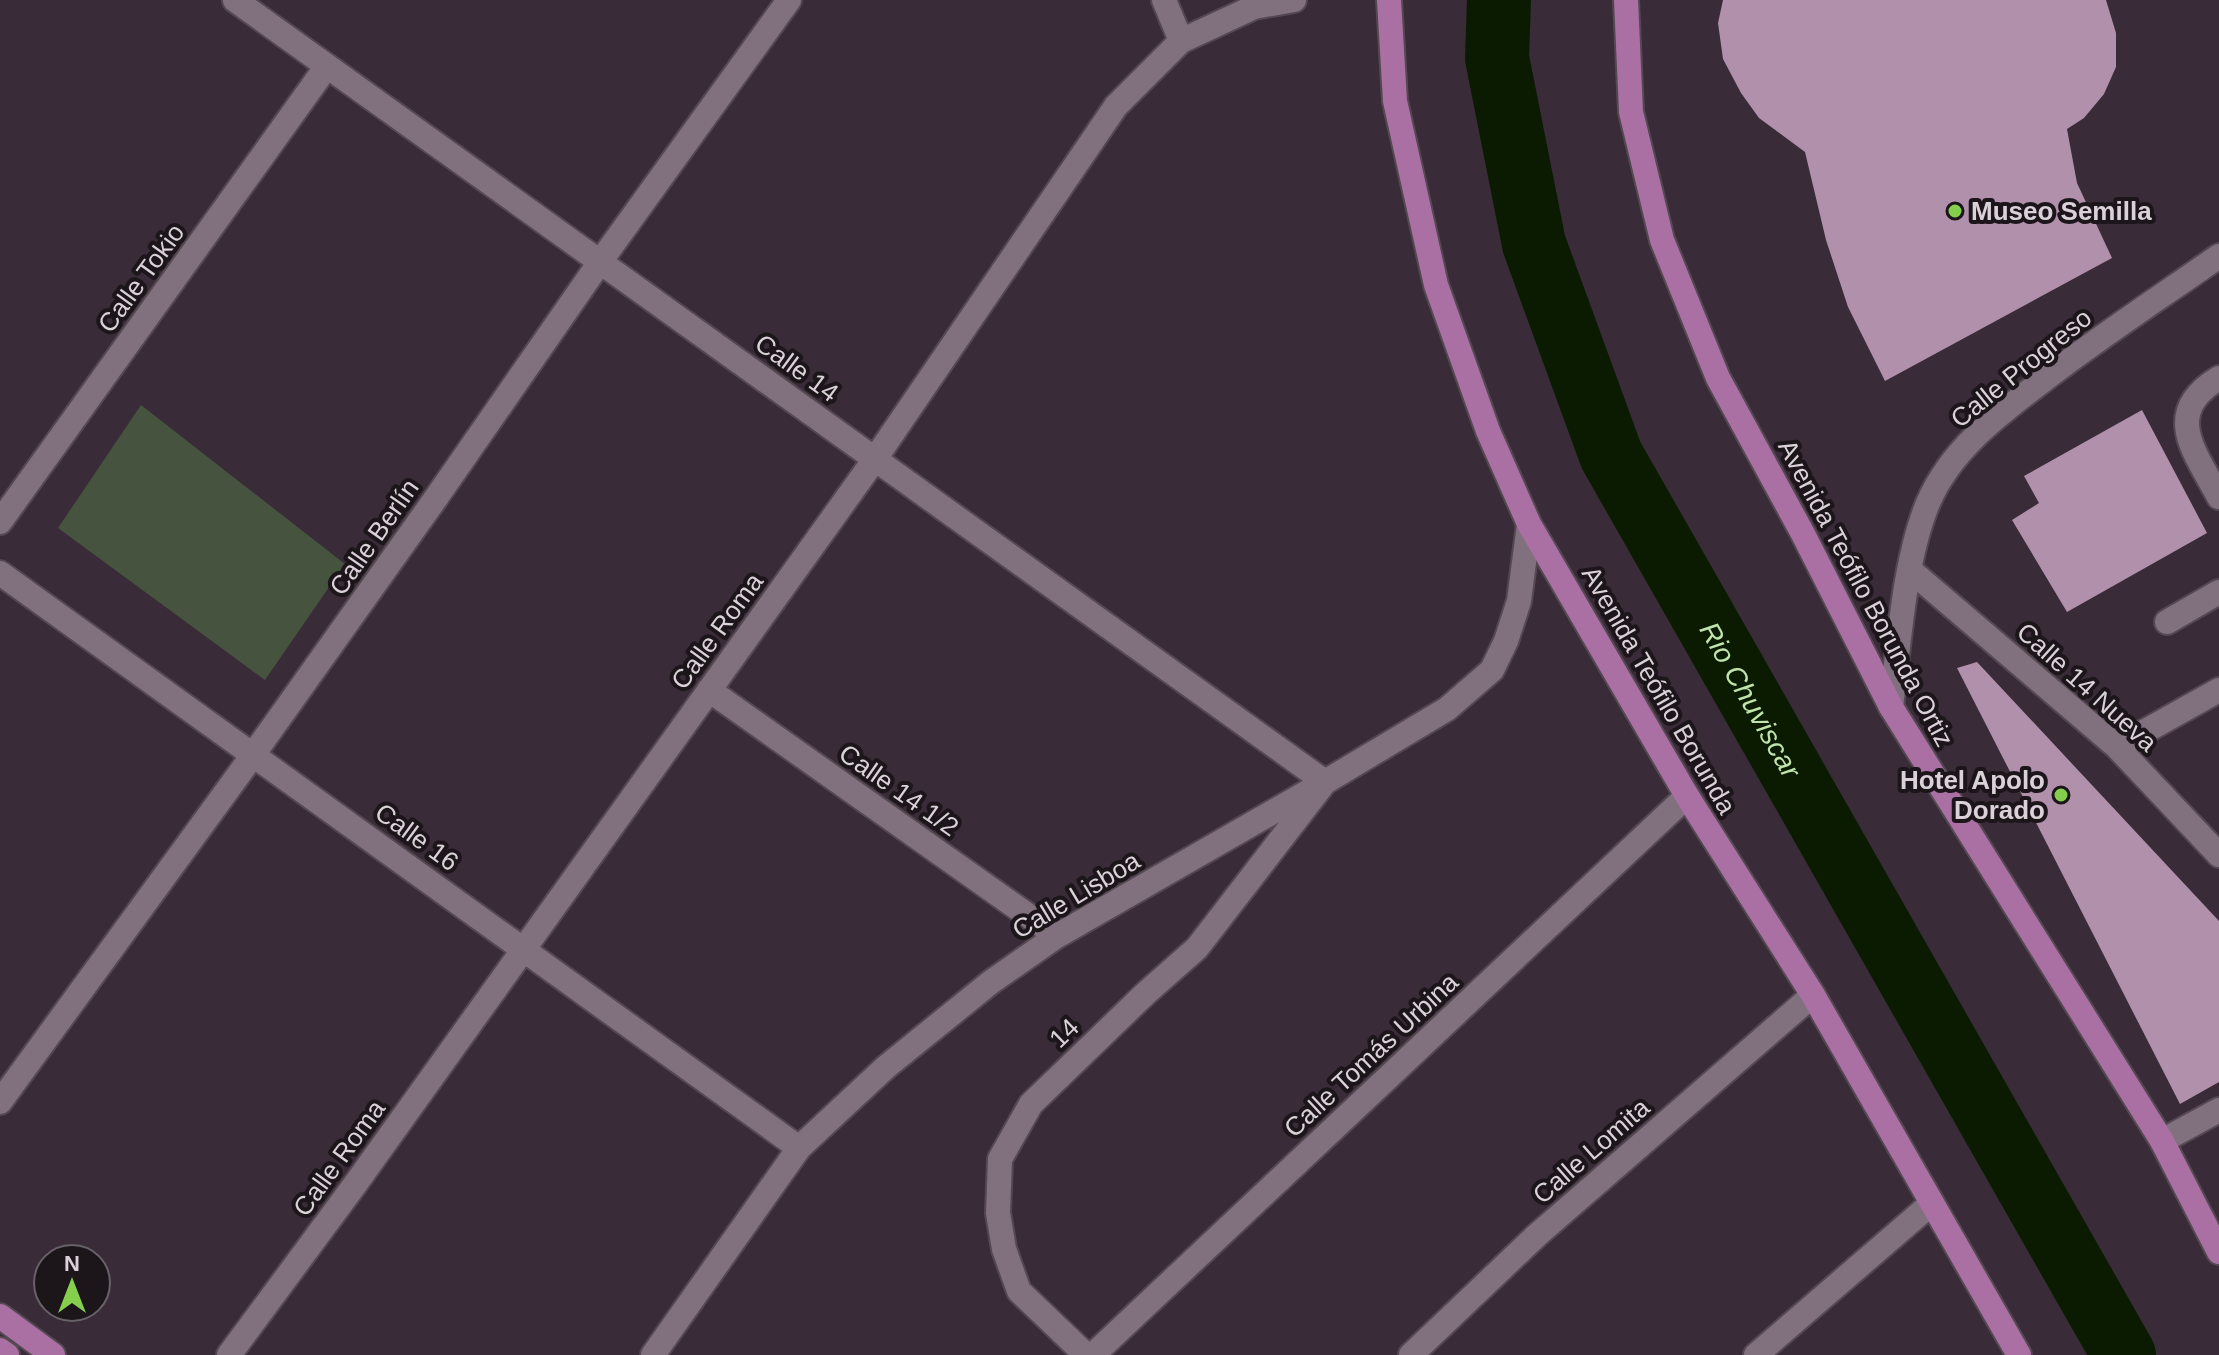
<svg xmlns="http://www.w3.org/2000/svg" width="2219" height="1355" font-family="Helvetica,sans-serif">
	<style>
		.green { fill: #46533e }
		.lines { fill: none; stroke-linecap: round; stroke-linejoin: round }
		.river { stroke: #0b1b02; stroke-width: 64 }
		.building { fill: #b090ab }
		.minor-casing { stroke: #544852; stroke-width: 28 }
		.major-casing { stroke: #544852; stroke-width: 28 }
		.minor { stroke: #81707e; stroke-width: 24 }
		.major { stroke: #aa70a3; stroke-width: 24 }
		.poi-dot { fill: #85cf4c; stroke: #1c161b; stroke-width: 3 }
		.labels { text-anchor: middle; stroke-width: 8; stroke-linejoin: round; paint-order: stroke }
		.poi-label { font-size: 26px; font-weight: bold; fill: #dbd1d9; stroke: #1c161b; text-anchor: start }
		.street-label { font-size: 26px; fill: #dbd1d9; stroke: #1c161b }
		.water-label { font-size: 28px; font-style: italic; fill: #c1e4ac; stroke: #1c161b }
	</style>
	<rect width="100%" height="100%" fill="#392b37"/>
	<path class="green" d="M 141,405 L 345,564 L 265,680 L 58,528 Z"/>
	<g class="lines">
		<path class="river" id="s1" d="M 1499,0 L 1497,58 L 1534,244 L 1611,455 L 2124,1355"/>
	</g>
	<path class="building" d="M 1723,0 L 2106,0 L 2116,33 L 2116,67 L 2104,94 L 2084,118 L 2067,129 L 2077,183 L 2112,258 L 1885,381 L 1848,307 L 1826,240 L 1805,152 L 1759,118 L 1741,93 L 1723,59 L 1718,23 Z
		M 2142,410 L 2207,533 L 2067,612 L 2012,520 L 2039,503 L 2024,476 Z
		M 1977,662 L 2219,921 L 2219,1082 L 2180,1104 L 1957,668 Z"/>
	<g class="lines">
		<defs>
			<path id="minor" d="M 235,0 L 1325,782 L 1197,948 L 1145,994 L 1031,1104 L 1000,1159 L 998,1213 L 1004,1249 L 1019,1291 L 1086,1355
				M 1164,0 L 1181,41
				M 2219,378 C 2161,413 2195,452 2219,497
				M 0,522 L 327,66
				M 1910,570 L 2117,747 L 2219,855
				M 0,573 L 799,1148
				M 2167,622 L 2219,592
				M 709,690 L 1057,936
				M 1891,707 C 1899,645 1904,560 1928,503 C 1952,447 2002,412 2049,376 C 2104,334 2162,296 2219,256
				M 2117,747 L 2219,690
				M 0,1102 L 253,755 L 436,498 L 600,262 L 789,0
				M 2162,1141 L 2219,1110
				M 229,1355 L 354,1186 L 875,459 L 1116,106 L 1181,41 L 1254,7 L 1294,0
				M 653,1355 L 799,1148 L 886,1067 L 991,982 L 1057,936 L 1325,782 L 1447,709 L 1492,670 L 1506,641 L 1519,601 L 1529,524
				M 1093,1355 L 1687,796
				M 1411,1355 L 1536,1236 L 1813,995
				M 1756,1355 L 1932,1203"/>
			<path id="major" d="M 1389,0 L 1395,101 L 1436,285 L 1488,431 L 1529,524 L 1687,796 L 1813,995 L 2019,1355
				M 1626,0 L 1631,112 L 1662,240 L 1718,378 L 1803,534 L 1891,707 L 2162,1141 L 2219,1252
				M 0,1316 L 53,1355
				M 0,1350 L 7,1355"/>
		</defs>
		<use href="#minor" class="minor-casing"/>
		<use href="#major" class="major-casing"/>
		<use href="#minor" class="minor"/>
		<use href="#major" class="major"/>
	</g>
	<g class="poi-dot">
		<circle cx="1955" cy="211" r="8"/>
		<circle cx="2061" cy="795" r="8"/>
	</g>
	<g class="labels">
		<g class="poi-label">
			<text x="1971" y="220">Museo Semilla</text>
			<text x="2045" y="789" text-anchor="end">Hotel Apolo<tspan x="2045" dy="30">Dorado</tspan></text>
		</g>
		<g class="street-label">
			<text transform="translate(141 278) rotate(-54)" y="9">Calle Tokio</text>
			<text transform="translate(797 368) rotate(36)" y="9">Calle 14</text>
			<text transform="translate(2021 368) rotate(-39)" y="9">Calle Progreso</text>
			<text transform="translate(374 537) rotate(-55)" y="9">Calle Berlín</text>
			<text transform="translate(1866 593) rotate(62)" y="9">Avenida Teófilo Borunda Ortiz</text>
			<text transform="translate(717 631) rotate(-54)" y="9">Calle Roma</text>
			<text transform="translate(2087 687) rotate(42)" y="9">Calle 14 Nueva</text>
			<text transform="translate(1659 690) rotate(60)" y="9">Avenida Teófilo Borunda</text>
			<text transform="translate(899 790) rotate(35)" y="9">Calle 14 1/2</text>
			<text transform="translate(417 837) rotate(36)" y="9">Calle 16</text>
			<text transform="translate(1076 895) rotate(-31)" y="9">Calle Lisboa</text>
			<text transform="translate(1064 1033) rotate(-44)" y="9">14</text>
			<text transform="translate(1371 1055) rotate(-43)" y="9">Calle Tomás Urbina</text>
			<text transform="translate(1591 1151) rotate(-41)" y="9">Calle Lomita</text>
			<text transform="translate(339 1158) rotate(-54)" y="9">Calle Roma</text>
		</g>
		<g class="water-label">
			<text dy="10" stroke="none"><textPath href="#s1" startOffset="754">Rio Chuviscar</textPath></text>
		</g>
	</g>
	<g transform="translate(72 1283)"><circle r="38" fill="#1c161b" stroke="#686167" stroke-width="2"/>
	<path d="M0-6L14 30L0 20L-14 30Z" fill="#85cf4c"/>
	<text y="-12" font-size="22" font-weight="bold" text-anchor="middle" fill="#dbd1d9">N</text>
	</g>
</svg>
